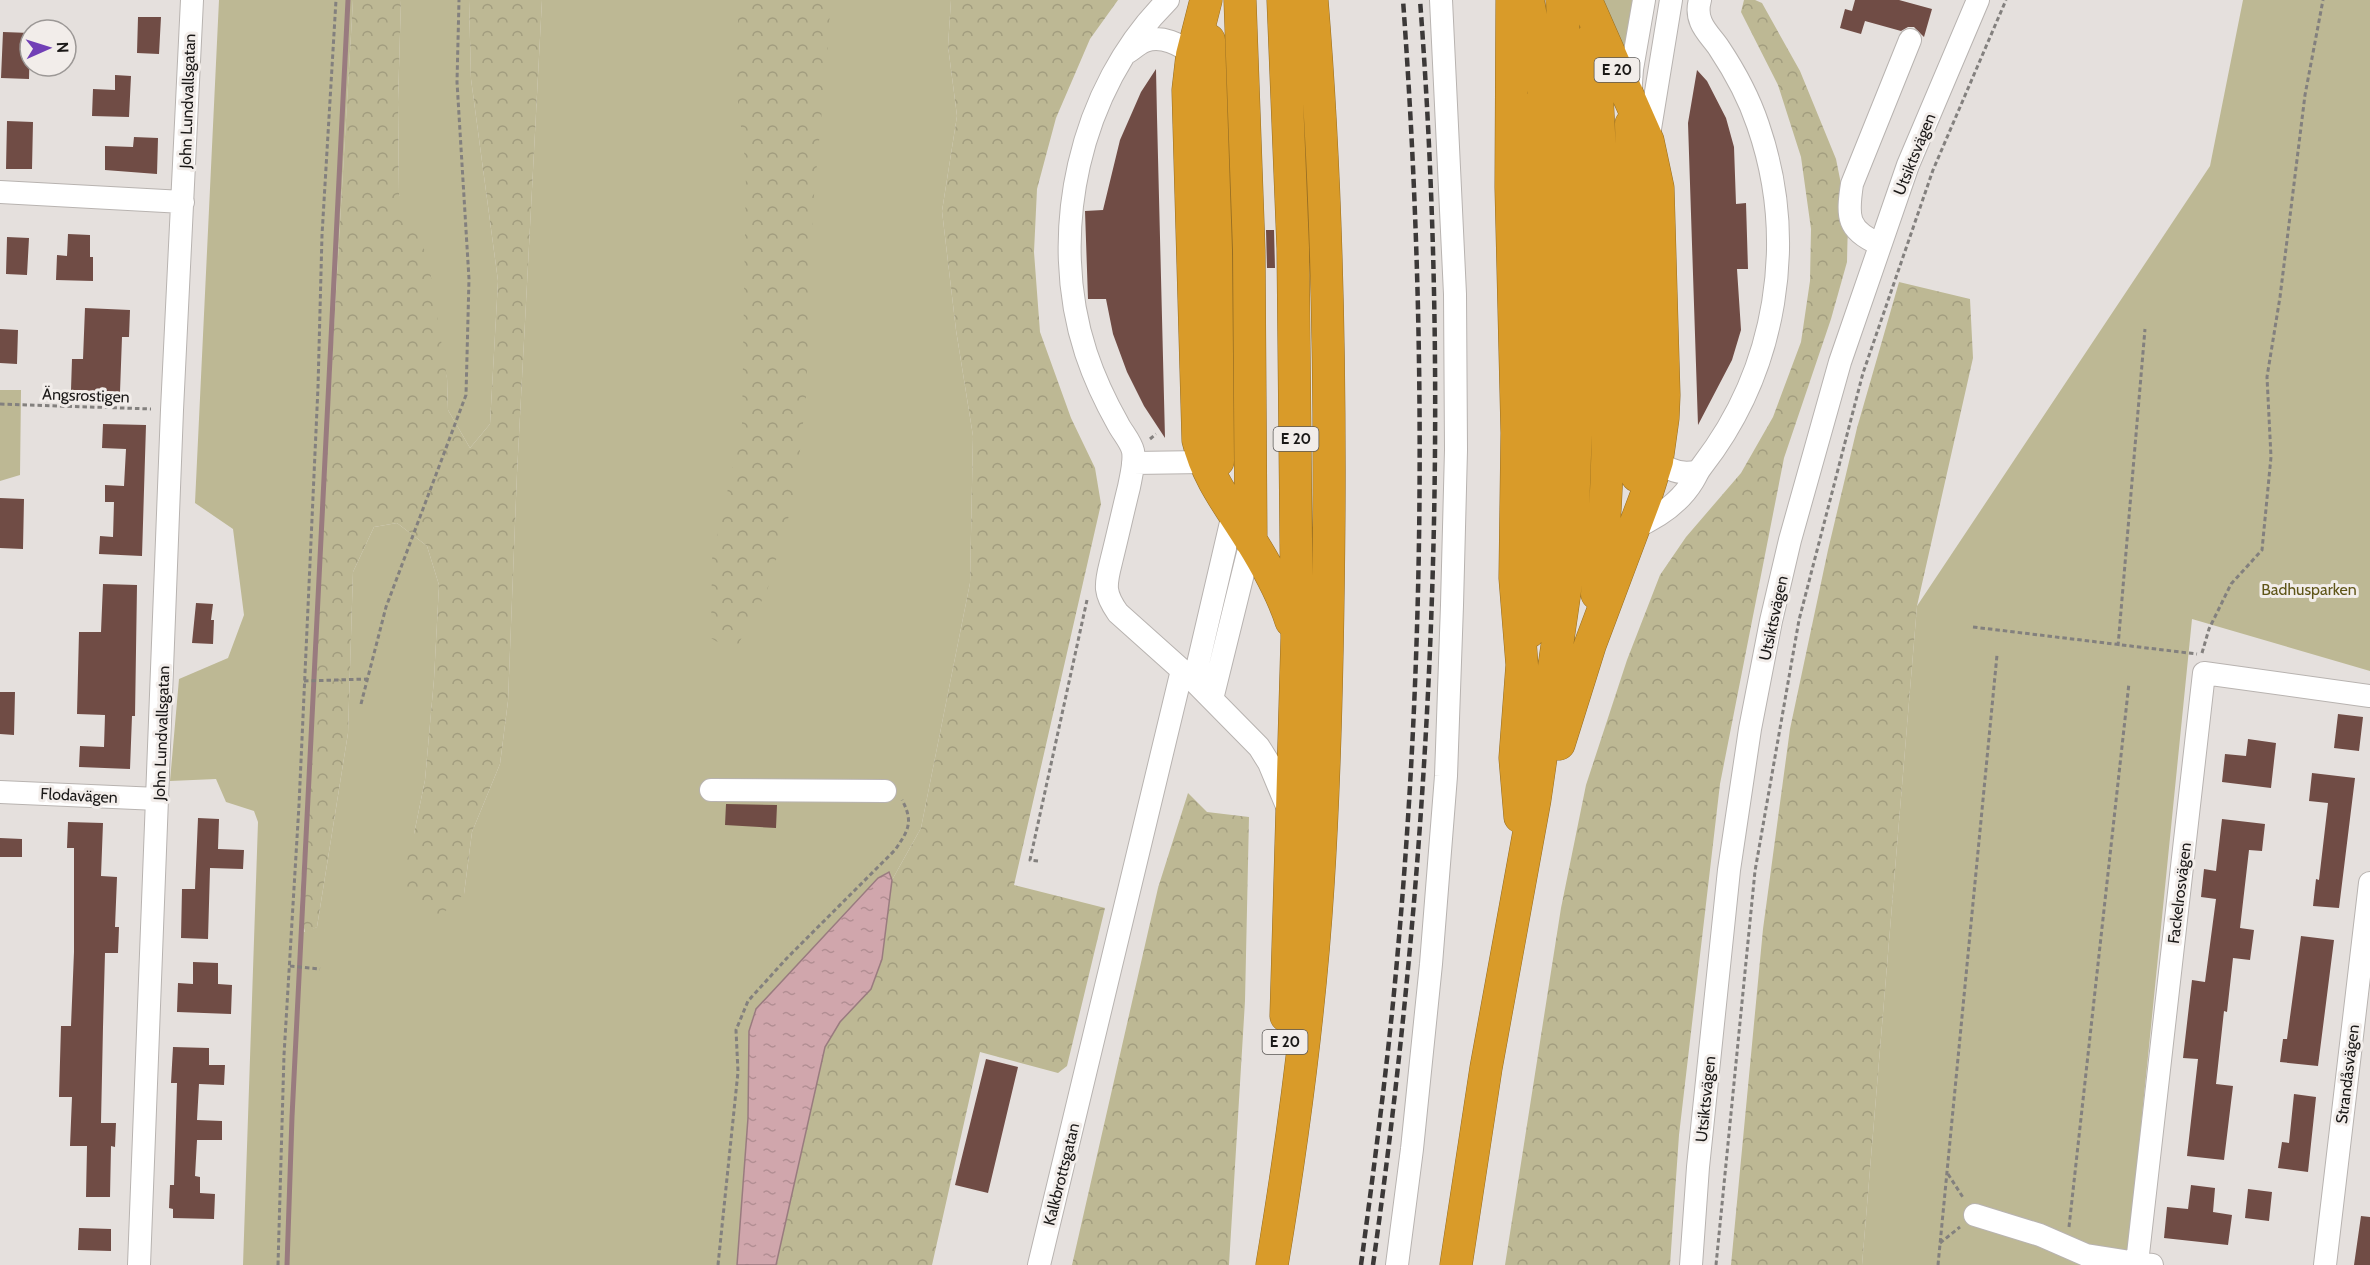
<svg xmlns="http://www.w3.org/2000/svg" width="2370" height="1265" font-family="Cabin,sans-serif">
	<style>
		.green { fill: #bdb894 }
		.forest { fill: url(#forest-crowns) }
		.water { fill: url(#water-ripples); stroke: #997b7f; stroke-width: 1.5 }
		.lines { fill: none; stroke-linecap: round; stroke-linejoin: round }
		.stream { stroke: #997b7f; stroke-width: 5 }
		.building { fill: #704c45 }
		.minor-casing { stroke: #b8b3b0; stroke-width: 24 }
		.highway-casing { stroke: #966d23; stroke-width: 33 }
		.path { stroke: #83807e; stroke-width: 3; stroke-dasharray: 4.5 3; stroke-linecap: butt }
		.minor { stroke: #fff; stroke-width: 22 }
		.highway { stroke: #d99b29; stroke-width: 32 }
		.rail { stroke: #3c3938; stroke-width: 4.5; stroke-dasharray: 9 4.5; stroke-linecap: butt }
		.labels { text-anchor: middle; stroke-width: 6; stroke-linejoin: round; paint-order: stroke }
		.shield { fill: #f2edea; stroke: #5b5856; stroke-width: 1.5 }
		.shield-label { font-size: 15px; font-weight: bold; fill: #1a1817 }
		.street-label { font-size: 16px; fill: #1a1817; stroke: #f2edea }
		.park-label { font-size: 16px; fill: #5f5518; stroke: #f2edea }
	</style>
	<defs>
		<pattern id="forest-crowns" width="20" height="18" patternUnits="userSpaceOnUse" patternTransform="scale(1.5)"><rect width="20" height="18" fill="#bdb894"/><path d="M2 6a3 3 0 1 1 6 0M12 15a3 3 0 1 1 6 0" fill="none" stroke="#a29d7f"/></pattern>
		<pattern id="water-ripples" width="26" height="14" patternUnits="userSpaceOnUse" patternTransform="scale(1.5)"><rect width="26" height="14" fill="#d0a6ac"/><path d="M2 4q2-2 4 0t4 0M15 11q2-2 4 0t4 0" fill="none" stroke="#b28e93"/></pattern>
	</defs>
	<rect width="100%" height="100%" fill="#e5e0dd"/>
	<path class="green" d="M 219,0 L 353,0 L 300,908 L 304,932 L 317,927 L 348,733 L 353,572 L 374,527 L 397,523 L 427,546 L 439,585 L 434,679 L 425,780 L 414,834 L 464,894 L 472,832 L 500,764 L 508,701 L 517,473 L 542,0 L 951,0 L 948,46 L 957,116 L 942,211 L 956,330 L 973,436 L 970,583 L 921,828 L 892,880 L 888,872 L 878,878 L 755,1010 L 749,1031 L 748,1118 L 737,1265 L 243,1265 L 258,822 L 254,811 L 226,802 L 216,779 L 170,781 L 179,679 L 228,658 L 244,615 L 233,529 L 195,503 Z
		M 401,0 L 469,0 L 471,79 L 498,281 L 490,424 L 470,448 L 448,410 L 447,378 L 399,194 L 398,102 Z
		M 1599,0 L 1637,0 L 1626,56 Z
		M 2243,0 L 2370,0 L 2370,671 L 2192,619 L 2127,1265 L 1862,1265 L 1917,606 L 2210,166 Z
		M 0,390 L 21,390 L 20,475 L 0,481 Z"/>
	<path class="forest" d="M 353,0 L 401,0 L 398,102 L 399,194 L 428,258 L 447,378 L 448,410 L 470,448 L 490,424 L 498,281 L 471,79 L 469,0 L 542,0 L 517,473 L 508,701 L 500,764 L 472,832 L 464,894 L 439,917 L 399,889 L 414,834 L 425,780 L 434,679 L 439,585 L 427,546 L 397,523 L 374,527 L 353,572 L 348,733 L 317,927 L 305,933 L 300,908 Z
		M 739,0 L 830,0 L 829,36 L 813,206 L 806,397 L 795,495 L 767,591 L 734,652 L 711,638 L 712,559 L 742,427 L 746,168 L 735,78 Z
		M 951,0 L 1118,0 L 1090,39 L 1056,118 L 1037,189 L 1034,252 L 1040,332 L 1071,418 L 1095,468 L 1101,504 L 1014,885 L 1105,908 L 1067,1066 L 1058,1073 L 980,1052 L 932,1265 L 776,1265 L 825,1047 L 840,1022 L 871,989 L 882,959 L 892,880 L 921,828 L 970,583 L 973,436 L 956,330 L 942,211 L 957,116 L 948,46 Z
		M 1744,0 L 1755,0 L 1762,3 L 1800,71 L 1836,159 L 1848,219 L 1847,262 L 1831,319 L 1784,458 L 1720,784 L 1679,1135 L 1670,1265 L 1505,1265 L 1561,908 L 1586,785 L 1627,660 L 1660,575 L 1686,537 L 1741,473 L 1773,417 L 1801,342 L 1810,281 L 1811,229 L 1801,157 L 1778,85 L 1741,12 Z
		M 1899,282 L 1970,299 L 1973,358 L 1917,606 L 1862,1265 L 1731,1265 L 1763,929 L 1790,729 L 1828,550 L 1857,428 Z
		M 1188,793 L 1207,812 L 1249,817 L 1245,1001 L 1229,1265 L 1072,1265 L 1158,888 Z"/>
	<path class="water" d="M 889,872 L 892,880 L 882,959 L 871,989 L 840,1022 L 825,1047 L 776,1265 L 737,1265 L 748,1118 L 749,1031 L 756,1009 L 878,878 Z"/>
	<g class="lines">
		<path class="stream" d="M 287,1265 L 292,1117 L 348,0"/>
	</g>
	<path class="building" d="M 1855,0 L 1899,0 L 1932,9 L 1924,37 L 1914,27 L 1908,27 L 1901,31 L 1865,21 L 1861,34 L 1840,28 L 1845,9 L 1852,11 Z
		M 138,17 L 161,17 L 159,54 L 137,53 Z
		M 3,32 L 30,33 L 29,79 L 1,78 Z
		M 1156,69 L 1157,117 L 1165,438 L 1144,406 L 1127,372 L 1113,334 L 1106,299 L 1088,299 L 1085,211 L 1103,210 L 1120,140 L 1141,92 Z
		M 1697,70 L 1707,81 L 1726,118 L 1734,147 L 1736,204 L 1746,203 L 1748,269 L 1737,269 L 1741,330 L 1732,360 L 1698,425 L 1688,123 Z
		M 115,75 L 131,76 L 129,117 L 92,116 L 93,89 L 115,90 Z
		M 7,121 L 33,122 L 32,169 L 6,169 Z
		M 134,137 L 158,138 L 157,174 L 105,170 L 105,146 L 133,147 Z
		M 1266,230 L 1274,230 L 1275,268 L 1267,268 Z
		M 68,234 L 90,235 L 90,257 L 93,257 L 93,281 L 56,280 L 57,255 L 67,256 Z
		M 7,237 L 29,238 L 27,275 L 6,274 Z
		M 85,308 L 130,310 L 129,337 L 122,337 L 120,392 L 71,390 L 72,359 L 83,359 Z
		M 0,329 L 18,330 L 17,364 L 0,363 Z
		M 103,424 L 146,425 L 142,556 L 99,554 L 100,536 L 113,537 L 114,502 L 105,502 L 105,485 L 124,486 L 126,449 L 102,448 Z
		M 0,498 L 24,499 L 23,549 L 0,548 Z
		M 103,584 L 137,585 L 135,716 L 132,716 L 130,769 L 79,767 L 80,746 L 104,747 L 105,715 L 77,714 L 79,632 L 101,632 Z
		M 196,603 L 213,604 L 211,620 L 214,620 L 213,644 L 192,643 Z
		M 0,692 L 15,692 L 14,735 L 0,734 Z
		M 2338,714 L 2363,717 L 2359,751 L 2334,748 Z
		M 2248,739 L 2276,743 L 2271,788 L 2222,782 L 2225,754 L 2246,756 Z
		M 2312,773 L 2355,778 L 2339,908 L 2313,906 L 2316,879 L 2319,880 L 2328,803 L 2309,801 Z
		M 726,804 L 777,805 L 776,828 L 725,825 Z
		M 198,818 L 219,819 L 218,849 L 244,850 L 243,869 L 210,868 L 208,939 L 181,938 L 182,889 L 195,889 Z
		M 2222,819 L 2265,824 L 2262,851 L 2249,850 L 2240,928 L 2254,930 L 2250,960 L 2233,958 L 2227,1012 L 2224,1011 L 2216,1084 L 2233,1086 L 2224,1160 L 2187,1156 L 2198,1059 L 2183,1058 L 2192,980 L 2205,982 L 2216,899 L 2201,897 L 2204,869 L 2216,871 Z
		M 68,822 L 103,823 L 101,876 L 117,877 L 115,927 L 119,927 L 118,953 L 105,953 L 103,1027 L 101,1123 L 116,1123 L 115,1147 L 111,1146 L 110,1197 L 86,1197 L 87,1146 L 70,1146 L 72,1097 L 59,1097 L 61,1026 L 71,1026 L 74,952 L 74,848 L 67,848 Z
		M 0,838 L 22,839 L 22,857 L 0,857 Z
		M 2301,936 L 2334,940 L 2318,1066 L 2280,1062 L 2283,1039 L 2287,1039 Z
		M 193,962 L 218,963 L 218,984 L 232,985 L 231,1014 L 177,1012 L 178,983 L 193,984 Z
		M 173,1047 L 209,1048 L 209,1065 L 225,1065 L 224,1085 L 199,1084 L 197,1120 L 222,1121 L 222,1140 L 197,1140 L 195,1176 L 200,1177 L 200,1193 L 215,1194 L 214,1219 L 173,1218 L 173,1209 L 169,1208 L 170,1185 L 174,1185 L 177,1083 L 171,1083 Z
		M 986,1059 L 1018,1067 L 988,1193 L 955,1185 Z
		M 2294,1094 L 2316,1097 L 2308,1172 L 2278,1168 L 2282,1142 L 2289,1143 Z
		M 2191,1185 L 2215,1188 L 2213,1212 L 2232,1215 L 2228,1245 L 2164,1238 L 2167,1207 L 2188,1209 Z
		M 2248,1189 L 2272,1192 L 2269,1221 L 2245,1218 Z
		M 2361,1216 L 2370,1217 L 2370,1265 L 2354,1265 Z
		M 79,1228 L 111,1229 L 111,1251 L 78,1250 Z"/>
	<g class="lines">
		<defs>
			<path id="minor" d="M 1168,0 C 1079,88 1047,234 1086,353 C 1094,377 1105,401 1118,424 C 1122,432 1131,442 1133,451 C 1135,462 1131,476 1129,487 C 1123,511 1118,534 1112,558 C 1110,567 1106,579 1107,589 C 1108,598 1113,606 1118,613 L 1194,681 L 1259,747 L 1269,763 L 1289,811
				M 1128,52 C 1133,49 1139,43 1145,41 C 1161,35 1181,44 1192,55
				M 1630,97 L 1632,69 L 1644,0
				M 1648,141 L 1671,0
				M 0,192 L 183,202
				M 1879,244 C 1847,230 1847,217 1852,184 L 1910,40
				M 1647,451 C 1661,466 1677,477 1698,471
				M 1133,463 L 1204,462
				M 1634,528 C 1657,518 1679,504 1693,481 C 1696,476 1698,471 1702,466 C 1777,369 1798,241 1758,125 C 1749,98 1735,72 1719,48 C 1714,40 1705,32 1701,22 C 1698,15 1698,7 1700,0
				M 1194,681 L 1233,514
				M 1212,699 L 1251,541
				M 711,790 L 885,791
				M 0,792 L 158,799
				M 1975,1215 L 2040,1235 L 2086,1255 L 2137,1263
				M 139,1265 L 172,410 L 192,0
				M 1039,1265 L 1182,670
				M 1397,1265 L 1412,1149 L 1431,964 L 1446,776 L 1452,605 L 1456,450 L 1455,294 L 1441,0
				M 1691,1265 L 1698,1167 L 1729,870 L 1750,729 L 1771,621 L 1790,540 L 1840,362 L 1908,165 L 1978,0
				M 2152,1265 L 2137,1263 L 2204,673 L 2370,696
				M 2325,1265 L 2370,883"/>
			<path id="highway" d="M 1206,0 L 1192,55 L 1188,90 L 1198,440 C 1207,479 1232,509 1252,542 C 1268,568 1282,593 1291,621
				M 1240,0 L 1249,250 L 1251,541
				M 1283,0 L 1293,248 L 1297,638 L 1286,1016
				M 1512,0 L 1511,187 L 1517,433 L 1515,578 L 1522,665 L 1515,758 L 1520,817
				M 1528,0 L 1551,133
				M 1594,36 C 1599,125 1603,214 1606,303 C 1609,401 1610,497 1597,594
				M 1209,40 L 1216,250 L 1218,461
				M 1631,124 L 1639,395 L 1637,476
				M 1529,632 L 1541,580 L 1547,397 L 1541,186 L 1535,108
				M 1559,744 L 1590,645 L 1647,493 L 1657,461 L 1663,418 L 1664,395 L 1658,188 L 1648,141 L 1586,0
				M 1272,1265 C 1293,1139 1310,1013 1318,886 C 1326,763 1328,639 1329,516 C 1330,344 1326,171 1312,0
				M 1456,1265 L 1486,1068 L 1535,799 L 1572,542 L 1577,397 L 1574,243 L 1562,0"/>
		</defs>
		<use href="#minor" class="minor-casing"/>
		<use href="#highway" class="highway-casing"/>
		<path class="path" d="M 0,404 L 151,409
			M 1150,439 L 1156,434
			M 1973,627 L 2197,654
			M 2118,646 L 2145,329
			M 2202,653 L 2209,629 L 2231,584 L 2262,550 L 2271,457 L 2267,377 L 2280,297 L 2305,95 L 2323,0
			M 304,681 L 368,679
			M 361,704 L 386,607 L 466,395 L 469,279 L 457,82 L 459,0
			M 1038,861 L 1030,860 L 1087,600
			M 290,966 L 320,969
			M 1948,1174 L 1964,1199
			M 2069,1227 L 2129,683
			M 1940,1243 L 1960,1227
			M 278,1265 L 284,1055 L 299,805 L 318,387 L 322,235 L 336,0
			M 718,1265 L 738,1072 L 736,1030 L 748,1001 L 787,958 L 895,850 C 908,831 914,822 902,800
			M 1716,1265 L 1755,871 L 1799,620 L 1863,373 L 1933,170 L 2006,0
			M 1938,1265 L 1997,655"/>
		<use href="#minor" class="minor"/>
		<use href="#highway" class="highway"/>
		<path class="rail" d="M 1361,1265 C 1375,1160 1389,1054 1398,949 C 1426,633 1426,316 1403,0
			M 1373,1265 C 1432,847 1452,421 1420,0"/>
	</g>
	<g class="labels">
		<g class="shield">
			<rect x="1594.5" y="58" width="45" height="24" rx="4.5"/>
			<rect x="1273.5" y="427" width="45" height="24" rx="4.5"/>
			<rect x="1262.5" y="1030" width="45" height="24" rx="4.5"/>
		</g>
		<g class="shield-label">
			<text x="1617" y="75">E 20</text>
			<text x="1296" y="444">E 20</text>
			<text x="1285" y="1047">E 20</text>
		</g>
		<g class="street-label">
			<text transform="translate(187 101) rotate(-88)" y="6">John Lundvallsgatan</text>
			<text transform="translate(1914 154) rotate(-68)" y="6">Utsiktsvägen</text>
			<text transform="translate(86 395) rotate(2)" y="6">Ängsrostigen</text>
			<text transform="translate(1773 618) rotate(-78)" y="6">Utsiktsvägen</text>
			<text transform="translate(161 733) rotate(-88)" y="6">John Lundvallsgatan</text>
			<text transform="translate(79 795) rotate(3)" y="6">Flodavägen</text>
			<text transform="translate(2179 893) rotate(-83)" y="6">Fackelrosvägen</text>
			<text transform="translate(2347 1074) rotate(-83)" y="6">Strandåsvägen</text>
			<text transform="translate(1705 1099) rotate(-84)" y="6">Utsiktsvägen</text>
			<text transform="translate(1061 1174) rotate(-76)" y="6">Kalkbrottsgatan</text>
		</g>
		<g class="park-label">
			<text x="2309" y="595">Badhusparken</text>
		</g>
	</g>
	<g transform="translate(48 48) rotate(87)"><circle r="28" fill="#f2edea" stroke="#9c9896" stroke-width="1.5"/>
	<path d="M0-4.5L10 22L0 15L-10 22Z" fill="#713fb6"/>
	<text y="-9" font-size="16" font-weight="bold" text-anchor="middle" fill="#1a1817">N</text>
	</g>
</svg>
